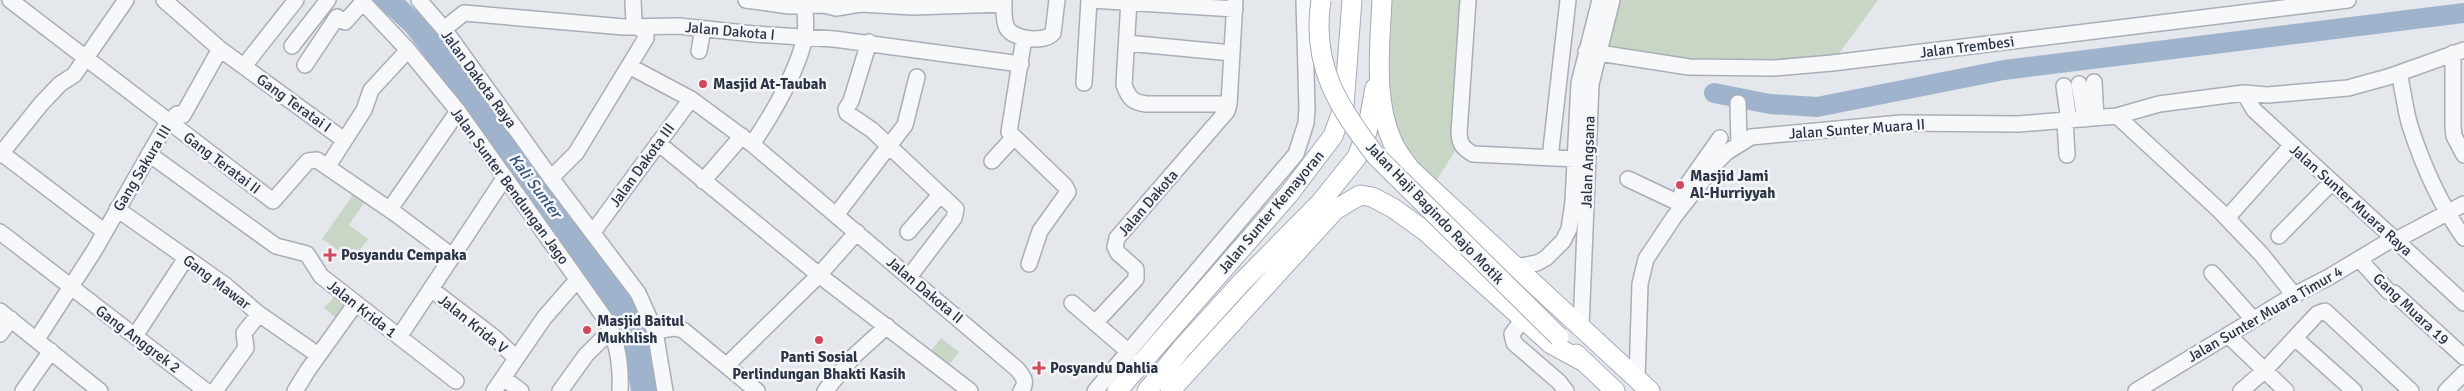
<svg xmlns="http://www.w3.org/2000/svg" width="2464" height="391" font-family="Signika,sans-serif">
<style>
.green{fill:#c9d6c5}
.water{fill:#9fb4cc}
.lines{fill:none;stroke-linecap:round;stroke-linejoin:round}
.river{stroke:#9fb4cc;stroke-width:20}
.minor-casing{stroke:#a9aeb7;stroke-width:18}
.major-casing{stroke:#a3abb8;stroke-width:21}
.minor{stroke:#f7f8fa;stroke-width:15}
.major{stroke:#fff;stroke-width:19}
.major-bridge-casing{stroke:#a3abb8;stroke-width:21;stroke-linecap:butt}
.major-bridge{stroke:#fff;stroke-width:19}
.poi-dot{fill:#d1495b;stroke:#f4f6f9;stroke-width:2}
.labels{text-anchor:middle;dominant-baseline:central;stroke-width:5;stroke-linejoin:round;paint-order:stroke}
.street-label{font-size:15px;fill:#2b3445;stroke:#f4f6f9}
.poi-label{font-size:15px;font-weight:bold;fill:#2b3445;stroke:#f4f6f9;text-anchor:start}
.water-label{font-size:16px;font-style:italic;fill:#34527a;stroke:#f4f6f9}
</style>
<rect width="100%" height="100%" fill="#e4e7ec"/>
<path class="green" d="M1382 0H1468L1460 143 1431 189 1393 143Z
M1612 0H1878L1832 63 1774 68 1597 52Z
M357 189 368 197 349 225 368 239 353 260 322 239Z
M337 294 349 306 337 319 324 308Z
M941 338 959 352 949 365 931 351Z"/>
<path class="water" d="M372 0H405L432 26 529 149 632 298 646 329 657 391H631L619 325 509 168 407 33Z"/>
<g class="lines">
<path class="river" d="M1714 93 1770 104 1817 107 2004 70 2464 13"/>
<defs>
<path id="minor" d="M10 0 273 201 308 161 317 160 396 214 452 256
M164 0 220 49 344 140
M361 0 408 50 458 111 606 320C618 343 621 365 620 391
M419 0 444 29 551 178 638 293 655 331 665 391
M746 0 789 6 824 5 836 8 860 4 913 7 1004 4
M1004 0C1004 8 1003 21 1007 28 1014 40 1045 43 1053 33L1057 0
M1091 0 1235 9
M1129 0 1124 85C1129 98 1132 102 1146 104H1229
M1468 0 1459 133C1460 145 1463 148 1473 154L1576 159
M444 29 464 13 624 27 679 26 754 34 834 39 1021 64
M1024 38 1009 132 1065 186 1068 192 1040 231 1029 264
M869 42 851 101 846 109 847 113 872 130 956 209 954 218 909 277
M1127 43 1232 53
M292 46 328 0
M699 51 703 29
M1586 51 1689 67 1774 68 1832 63 2348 0
M2453 53V127L2454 136 2464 155
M305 65 337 17 345 22 363 2
M244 66 296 0
M629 66 691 99 752 144 1017 369C1023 376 1028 382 1021 391
M2399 73C2403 90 2405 109 2410 126 2423 166 2439 203 2464 238
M2094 82 2096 118
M1084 83 1089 0
M2079 84 2085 119
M2064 86 2069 121
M2244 93 2254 110 2266 121 2464 303
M1738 103 1739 143
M2117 116 2220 211 2262 255 2294 295
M2065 121 2067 155
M658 143 819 275 970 391
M752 144C771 117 800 67 805 35 807 23 804 12 805 0
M0 152 105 232
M149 154 276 246 307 254 321 276 456 381
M0 155 41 104 60 84 74 75 126 0
M1550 158 1568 0
M992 161 1014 137
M328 166 364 110 371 90 408 50
M551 178 576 153 646 38V34L634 23 633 0
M1628 179 1683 205
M703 181 742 136
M1682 192 1720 138
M117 209 225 285 259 314 318 355
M390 209 458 111
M836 215 905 125 917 77
M2227 218 2291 146
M0 232 206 391
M593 232 691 99
M908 232 940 195
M2279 236 2332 182
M2396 240 2464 204
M2359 259 2389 292 2394 293 2464 357
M1515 267 1537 263 1546 258 1563 241 1569 229 1573 202 1579 83 1600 0
M2212 273 2253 319
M431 289 495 338 516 358
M1072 303 1129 352
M0 311 100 391
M1523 319 1512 334 1514 343 1559 382 1566 391
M1095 323 1136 279V269L1118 253 1115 247 1117 238 1227 111 1229 104 1235 0
M1581 327 1591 84 1612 0
M655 331 674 328 683 330 757 391
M0 334 11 319
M2228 335 2286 391
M135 336 186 258
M399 337 505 177
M2295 338 2354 391
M37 339 94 251 166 125 177 114 183 115 220 49
M727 365 819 275 857 232
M503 378 521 391
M1637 379 1640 284 1646 259 1674 217 1717 162 1727 152 1751 137 1901 123 2018 124 2117 116 2159 104 2244 93 2267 95 2348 88 2388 77 2464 50
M23 391 51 351
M215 391 246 348 244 333 259 314
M295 391 308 370 356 303
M494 391 544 318 577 280
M560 391 586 355 611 330
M825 391 854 356 887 326
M1095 391 1296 154 1306 123 1307 108 1304 0
M2136 391 2294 295 2329 277 2394 238
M2241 391 2264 371 2317 314 2325 311 2411 391
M2446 391 2464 373"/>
<path id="major" d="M1382 0C1380 46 1373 100 1393 143 1397 152 1404 160 1410 169L1650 391
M1576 354 1615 391
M1117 391 1289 194 1333 136 1344 106 1352 0
M1147 391 1182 348 1242 282 1320 203 1357 157 1367 132 1375 88
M1170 391 1335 210 1360 195 1372 197 1393 208 1425 231 1551 344 1586 363"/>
</defs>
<use href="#minor" class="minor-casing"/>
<use href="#major" class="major-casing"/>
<use href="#minor" class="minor"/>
<use href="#major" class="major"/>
<defs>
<path id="major-bridge" d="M1321 0C1311 65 1338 107 1376 156L1559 337"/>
</defs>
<use href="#major-bridge" class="major-bridge-casing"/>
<use href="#major-bridge" class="major-bridge"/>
</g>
<g class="poi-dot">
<circle cx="703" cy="84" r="5"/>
<circle cx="1680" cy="185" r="5"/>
<path d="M327.5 247.5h5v5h5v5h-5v5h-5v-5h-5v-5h5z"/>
<circle cx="587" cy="330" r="5"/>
<circle cx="819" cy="340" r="5"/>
<path d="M1036.5 360.5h5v5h5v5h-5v5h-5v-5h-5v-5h5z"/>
</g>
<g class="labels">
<g class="street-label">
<text transform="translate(730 31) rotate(5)">Jalan Dakota I</text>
<text transform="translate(1967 47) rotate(-7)">Jalan Trembesi</text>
<text transform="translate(479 79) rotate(54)">Jalan Dakota Raya</text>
<text transform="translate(294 103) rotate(36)">Gang Teratai I</text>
<text transform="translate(1857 129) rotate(-4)">Jalan Sunter Muara II</text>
<text transform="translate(1588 162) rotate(-88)">Jalan Angsana</text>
<text transform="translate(222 163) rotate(37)">Gang Teratai II</text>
<text transform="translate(642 165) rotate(-54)">Jalan Dakota III</text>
<text transform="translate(142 168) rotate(-59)">Gang Sakura III</text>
<text transform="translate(510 186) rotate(54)">Jalan Sunter Bendungan Jago</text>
<text transform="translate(2351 200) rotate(42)">Jalan Sunter Muara Raya</text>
<text transform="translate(1148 203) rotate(-49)">Jalan Dakota</text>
<text transform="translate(1271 212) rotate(-50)">Jalan Sunter Kemayoran</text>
<text transform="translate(1435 213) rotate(46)">Jalan Haji Bagindo Rajo Motik</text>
<text transform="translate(217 282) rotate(37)">Gang Mawar</text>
<text transform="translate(925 290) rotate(40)">Jalan Dakota II</text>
<text transform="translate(362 309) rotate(38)">Jalan Krida 1</text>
<text transform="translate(2411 309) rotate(43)">Gang Muara 19</text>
<text transform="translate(2265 314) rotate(-30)">Jalan Sunter Muara Timur 4</text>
<text transform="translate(473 324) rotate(39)">Jalan Krida V</text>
<text transform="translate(138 339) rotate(37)">Gang Anggrek 2</text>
</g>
<g class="poi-label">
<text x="713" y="84">Masjid At-Taubah</text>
<text x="1690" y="176">Masjid Jami<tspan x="1690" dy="17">Al-Hurriyyah</tspan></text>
<text x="341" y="255">Posyandu Cempaka</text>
<text x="597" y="321">Masjid Baitul<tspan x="597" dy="17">Mukhlish</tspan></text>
<text x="819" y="357" text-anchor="middle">Panti Sosial<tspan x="819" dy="17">Perlindungan Bhakti Kasih</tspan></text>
<text x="1050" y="368">Posyandu Dahlia</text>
</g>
<g class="water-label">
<text transform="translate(535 186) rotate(53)">Kali Sunter</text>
</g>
</g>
</svg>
